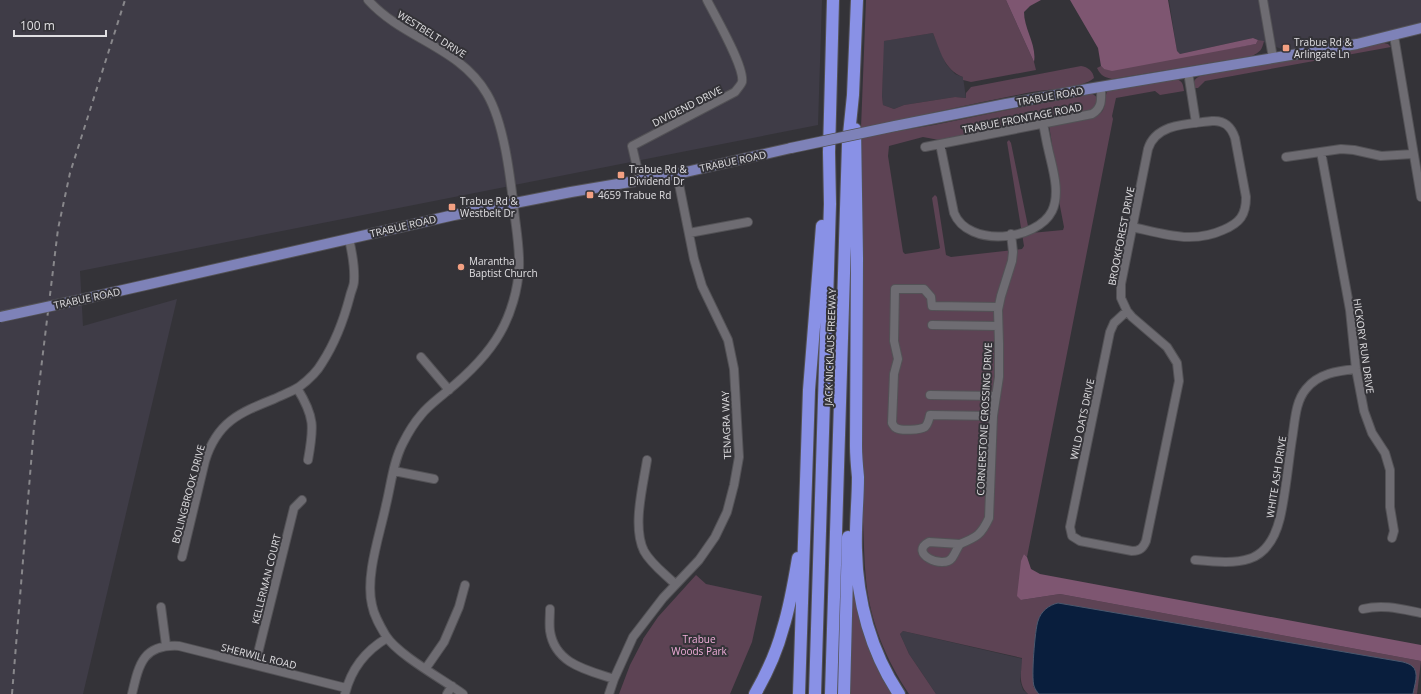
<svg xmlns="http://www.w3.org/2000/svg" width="1421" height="694" font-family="'Open Sans',sans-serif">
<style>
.built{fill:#3f3c47}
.green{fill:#5d4354}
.forest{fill:#7e5671}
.water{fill:#091e3d;stroke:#4a586e}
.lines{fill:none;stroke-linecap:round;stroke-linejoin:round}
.minor-casing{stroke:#535256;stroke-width:10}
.major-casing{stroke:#535256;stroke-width:12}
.highway-casing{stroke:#535256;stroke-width:14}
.minor{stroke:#6e6c72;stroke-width:8}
.major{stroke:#7e82b8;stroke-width:10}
.highway{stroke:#8991e6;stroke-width:12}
.rail{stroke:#88878b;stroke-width:2;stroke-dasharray:5 5;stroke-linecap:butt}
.major-bridge-casing{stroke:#535256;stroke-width:12;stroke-linecap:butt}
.major-bridge{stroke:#7e82b8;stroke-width:10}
.poi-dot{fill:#f3a082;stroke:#343338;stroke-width:1.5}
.labels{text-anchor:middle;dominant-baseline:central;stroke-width:4;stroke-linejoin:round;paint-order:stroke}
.street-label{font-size:10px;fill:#e0dfe2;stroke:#343338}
.poi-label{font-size:10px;fill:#e0dfe2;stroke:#343338;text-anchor:start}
.park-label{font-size:10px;fill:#f1aeda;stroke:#343338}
</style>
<rect width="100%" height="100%" fill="#343338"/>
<path class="built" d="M0 0H822L818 125 80 271 83 326 177 299 83 694H0Z
M1169 0H1421V25L1366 37 1284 50 1253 38 1180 54 1177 52Z
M933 33 946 64 955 74 963 77 966 98 955 97 904 105 894 109 883 105 882 96 883 41Z
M903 631 1023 659 1020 681 1023 690 1028 694H936L909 654 900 634Z"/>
<path class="green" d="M866 0H1006L1034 62 1036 70 971 82 963 80V77C944 70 940 50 933 33L884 41 882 96 883 105 894 109 904 105 955 97 966 98V93L971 87 1081 66C1088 67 1093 71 1094 78 1081 89 1049 89 1032 92 975 103 918 116 861 128Z
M1258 40 1264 41C1262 50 1260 52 1252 56L1112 79C1104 77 1101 76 1097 68L1101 66 1104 69 1256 44Z
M1384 43 1388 44 1391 47 1205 81 1198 88H1194C1193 82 1194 79 1200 76Z
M1176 79C1183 81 1183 85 1184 91L1160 95 1155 91 1116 98 1112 116 1113 119 1027 557 1024 554 1021 600 1060 594 1421 661 1417 694H1413L1416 675 1033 686 1039 694H1028C1017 684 1022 671 1022 658L903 631 900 634 909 654 936 694H909C886 660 870 621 866 580 864 561 864 541 863 522L862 137 934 125 1090 93C1095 95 1097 96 1098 102L1092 110 939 140 923 137 889 146 888 156 903 252 905 254 938 249 940 248 932 198 935 195 937 197 946 255 951 257 1022 249 1024 246 1007 142 1009 140 1011 143 1029 231 1031 233 1063 230 1064 227 1054 175 1056 170 1049 125 1098 115C1107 110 1104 100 1107 91L1111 89Z
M696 575 706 584 762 596 752 642 730 694H619L630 665 643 640V639L658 617Z
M851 578 896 694H849Z"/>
<path class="forest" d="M1006 0H1041L1030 6 1024 12C1024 29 1037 45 1034 62Z
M1070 0H1168L1177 51 1180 54 1253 38 1258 40 1256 44 1112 71 1104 69 1101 66 1098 48Z
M1024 554 1027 557 1031 569 1040 574 1421 645V661L1060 594 1021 600 1017 596 1021 561Z"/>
<path class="water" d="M1058 603 1403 662C1406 663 1410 664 1412 666 1420 672 1414 686 1413 694H1039C1037 692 1035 689 1034 686 1031 678 1035 629 1038 621 1041 611 1049 605 1058 603Z"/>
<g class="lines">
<defs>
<path id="minor" d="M368 0C403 39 460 47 487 94 504 123 510 175 514 209 516 229 520 248 519 268 518 289 511 314 500 333 487 356 467 375 446 392 438 399 428 406 421 415 414 423 408 433 403 443 393 462 391 485 386 505 380 534 365 576 372 605 374 616 380 626 386 636 398 655 444 680 463 694
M1263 0 1273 58
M1394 36 1421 197
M1188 72 1196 123
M940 144 954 213C968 248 1037 241 1052 211 1061 192 1052 167 1048 148 1046 140 1045 132 1043 124
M925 147 1092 114C1103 108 1101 98 1101 87
M1321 152 1350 310 1356 369 1364 411 1372 433 1385 453 1390 470V507L1394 531 1392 538
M1286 157 1341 149 1354 150 1381 156 1413 154
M640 180 632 146 735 92C737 89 741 85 742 82 745 67 715 16 707 0
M689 233 748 222
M1127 311 1114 323 1110 332 1070 527 1072 536 1080 541 1132 551C1140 551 1143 548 1146 541L1179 381 1177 363 1167 347 1132 317 1127 311 1121 298V284L1148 149C1156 123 1189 124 1212 121 1224 120 1231 126 1235 138L1246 197C1246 215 1240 223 1223 230 1192 244 1164 234 1132 227
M932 325 998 326
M421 357 449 390
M297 388C315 417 314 427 308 460
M930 395 996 396
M993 416 930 415C929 420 928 424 925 427 920 430 901 431 896 428 894 427 894 426 892 423L894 374 898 359 894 341 895 289H924L931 297 932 306 998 307
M647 460C643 486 632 527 644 551 651 564 665 574 675 584
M394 471 434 479
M960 544 929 542C908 553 943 570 952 558 955 554 957 548 960 544 977 537 981 535 989 518L993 416 999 377V343L998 310 1001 296 1012 261 1013 252 1011 234
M182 557 205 461C217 422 239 413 274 399 282 395 291 392 299 387 307 381 317 372 322 363 335 343 344 319 350 296 351 291 354 286 354 281 355 267 352 252 349 239
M1195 560C1238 564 1268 567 1280 518 1286 492 1288 465 1292 439 1295 422 1295 402 1306 389 1319 373 1338 371 1356 369
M161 607 166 645
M550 609C550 616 549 624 550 631 555 664 587 670 614 679
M1363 609C1383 604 1401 609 1421 613
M255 665 294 508 302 500
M426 668 444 642 459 607 465 585
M132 694C139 664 143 644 179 646L346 688
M345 694C351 669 365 651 387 638
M447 694 452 686
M609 694 614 679 633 637 663 598 699 560 715 537 727 512 734 485 739 457 734 369 728 340 702 286 694 259 677 174"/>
<path id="major" d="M895 126 1006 104 1088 89 1357 44 1421 28
M88 298 454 215 571 192 677 174 791 148"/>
<path id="highway" d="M855 129 857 258 856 446C856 456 857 467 858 477 858 501 855 526 856 550 857 601 871 652 899 694
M755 694C767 673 777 651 783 628 790 606 794 582 798 558
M799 694 809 390 822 226
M815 694 830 204 829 152 833 0
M831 694 848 144 853 95 857 0
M844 694 848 537"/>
</defs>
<use href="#minor" class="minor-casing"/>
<use href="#major" class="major-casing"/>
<use href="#highway" class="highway-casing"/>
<use href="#minor" class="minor"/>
<use href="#major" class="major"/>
<use href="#highway" class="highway"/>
<path class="rail" d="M12 694 34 427 58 229 70 173 125 0"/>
<defs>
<path id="major-bridge" d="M791 148 895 126
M0 317 88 298"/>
</defs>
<use href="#major-bridge" class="major-bridge-casing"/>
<use href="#major-bridge" class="major-bridge"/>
</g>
<g class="poi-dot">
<rect x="1282" y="44" width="8" height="8" rx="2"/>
<rect x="617" y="171" width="8" height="8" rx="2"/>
<rect x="586" y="191" width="8" height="8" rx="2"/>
<rect x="448" y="203" width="8" height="8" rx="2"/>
<circle cx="461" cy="267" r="4"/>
</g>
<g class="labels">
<g class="street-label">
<text transform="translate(432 34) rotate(32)">WESTBELT DRIVE</text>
<text transform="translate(1050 96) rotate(-10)">TRABUE ROAD</text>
<text transform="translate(687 106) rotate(-27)">DIVIDEND DRIVE</text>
<text transform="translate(1022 118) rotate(-11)">TRABUE FRONTAGE ROAD</text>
<text transform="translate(733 161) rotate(-12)">TRABUE ROAD</text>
<text transform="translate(403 226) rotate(-13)">TRABUE ROAD</text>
<text transform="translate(1121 236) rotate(-79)">BROOKFOREST DRIVE</text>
<text transform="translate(87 298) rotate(-12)">TRABUE ROAD</text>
<text transform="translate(1364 346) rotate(82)">HICKORY RUN DRIVE</text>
<text transform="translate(830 347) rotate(-88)">JACK NICKLAUS FREEWAY</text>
<text transform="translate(984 419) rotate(-87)">CORNERSTONE CROSSING DRIVE</text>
<text transform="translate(1082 419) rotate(-78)">WILD OATS DRIVE</text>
<text transform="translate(726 425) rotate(-92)">TENAGRA WAY</text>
<text transform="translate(1276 477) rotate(-81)">WHITE ASH DRIVE</text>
<text transform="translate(188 494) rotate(-75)">BOLINGBROOK DRIVE</text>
<text transform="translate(266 579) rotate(-76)">KELLERMAN COURT</text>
<text transform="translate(259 656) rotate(14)">SHERWILL ROAD</text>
</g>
<g class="poi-label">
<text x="1294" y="42">Trabue Rd &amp;<tspan x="1294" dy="12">Arlingate Ln</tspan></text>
<text x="629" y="169">Trabue Rd &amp;<tspan x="629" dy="12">Dividend Dr</tspan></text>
<text x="598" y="195">4659 Trabue Rd</text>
<text x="460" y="201">Trabue Rd &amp;<tspan x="460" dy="12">Westbelt Dr</tspan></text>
<text x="469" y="261">Marantha<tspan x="469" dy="12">Baptist Church</tspan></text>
</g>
<g class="park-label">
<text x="699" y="639">Trabue<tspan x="699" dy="12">Woods Park</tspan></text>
</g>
</g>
<path d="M14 30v6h92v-6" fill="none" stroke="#e0dfe2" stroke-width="2"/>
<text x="20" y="30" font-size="12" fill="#e0dfe2" stroke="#343338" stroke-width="3" paint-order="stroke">100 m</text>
</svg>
